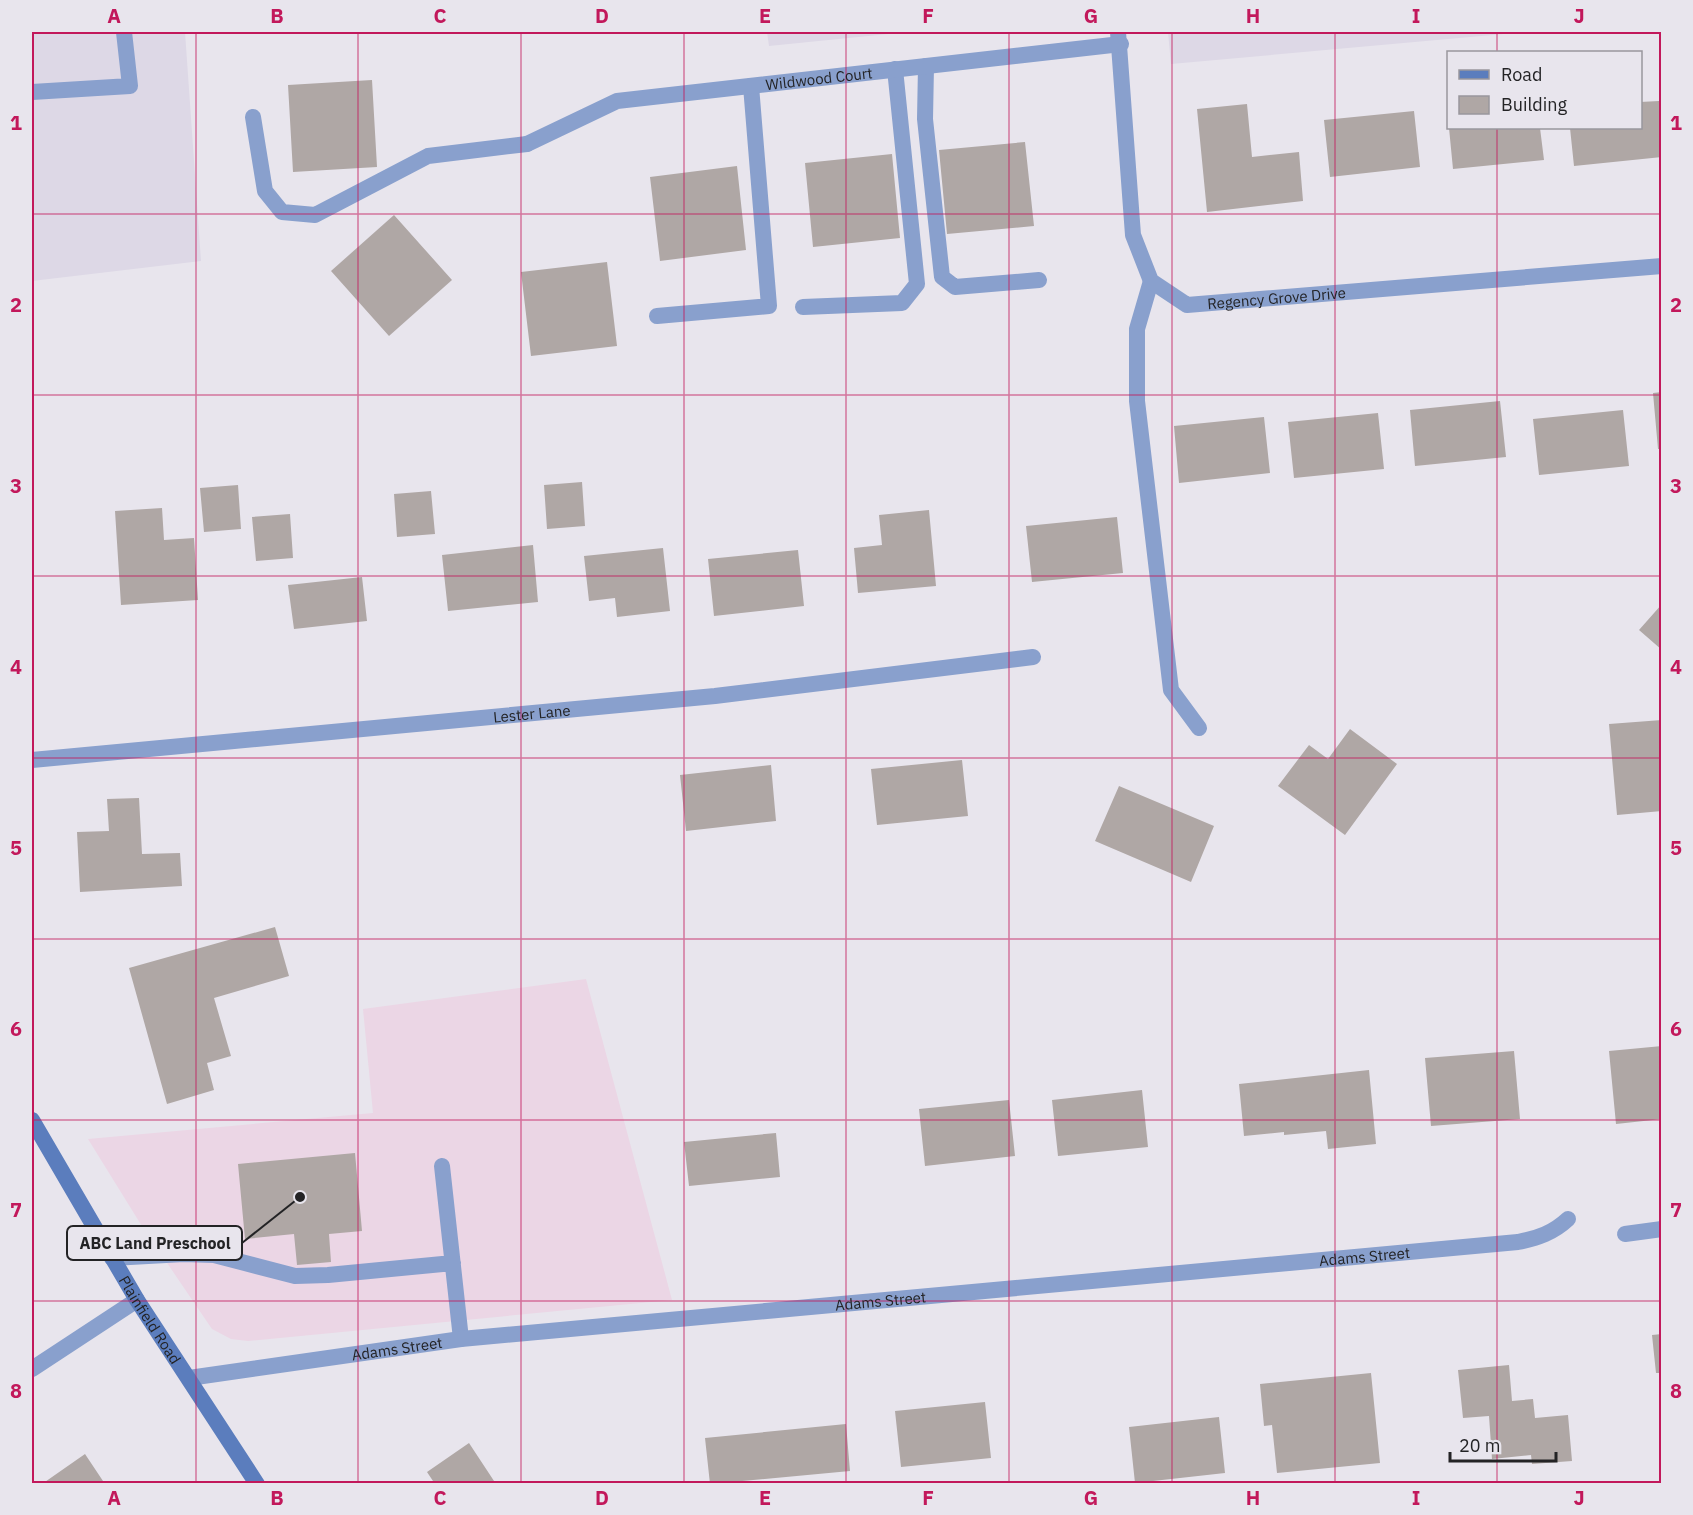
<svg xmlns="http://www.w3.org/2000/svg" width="1693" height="1515" font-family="'IBM Plex Sans',sans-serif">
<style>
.built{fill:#ddd8e6}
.education{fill:#ebd6e5}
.building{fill:#afa7a5}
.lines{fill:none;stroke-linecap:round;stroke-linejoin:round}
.service{stroke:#89a0cd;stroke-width:16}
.minor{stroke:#89a0cd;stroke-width:16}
.secondary{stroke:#5b7dbd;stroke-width:16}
.grid{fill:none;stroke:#c2185b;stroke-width:1.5;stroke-opacity:0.55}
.labels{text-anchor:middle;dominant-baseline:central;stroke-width:5;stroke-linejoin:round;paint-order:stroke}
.street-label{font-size:15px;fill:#232325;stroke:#e8e5ed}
.leader{fill:none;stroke:#232325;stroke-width:2}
.callout-dot{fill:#232325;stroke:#e8e5ed;stroke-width:2}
.callout{fill:#e8e5ed;stroke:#232325;stroke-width:2}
.callout-label{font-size:16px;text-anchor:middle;font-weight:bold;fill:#232325}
.neatline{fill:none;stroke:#c2185b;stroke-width:2}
.grid-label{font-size:20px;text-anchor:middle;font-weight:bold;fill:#c2185b}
</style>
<rect width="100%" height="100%" fill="#e8e5ed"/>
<path class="built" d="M32 32H185L201 261 32 281Z
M767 32H908L769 46Z
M1168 32H1526L1171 64Z"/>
<path class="education" d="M586 979 672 1300 248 1341 231 1339 212 1329 199 1310 140 1223 88 1139 373 1113 363 1009Z"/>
<path class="building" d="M372 80 377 167 293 172 288 85Z
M1659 101 1662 157 1574 166 1570 128H1640V102Z
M1247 104 1252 157 1299 152 1303 201 1207 212 1197 109Z
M1414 111 1420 167 1330 177 1324 120Z
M1449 128H1540L1544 160 1453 169Z
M1025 142 1034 226 947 234 939 150Z
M892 154 900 238 813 247 805 163Z
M737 166 746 250 660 261 650 177Z
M394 215 452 280 389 336 331 271Z
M607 262 617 346 531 356 521 272Z
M1662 392V449H1658L1653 393Z
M1500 401 1506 457 1415 466 1410 410Z
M1623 410 1629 466 1539 475 1533 419Z
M1378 413 1384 469 1294 478 1288 422Z
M1264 417 1270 473 1179 483 1174 426Z
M582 482 585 526 547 529 544 485Z
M238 485 241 529 204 532 200 488Z
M431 491 435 534 397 537 394 494Z
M162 508 164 540 194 538 198 600 121 605 115 511Z
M929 510 936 586 858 593 854 548 882 545 879 515Z
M290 514 293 558 256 561 252 517Z
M1117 517 1123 573 1032 582 1026 526Z
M533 545 538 602 448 611 442 555Z
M663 548 670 611 617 617 615 598 589 601 584 556Z
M798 550 804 606 714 616 708 559Z
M362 577 367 621 294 629 288 585Z
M1662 604V650L1639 630Z
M1662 720V811L1617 815 1609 724Z
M1350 729 1397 764 1345 835 1278 786 1309 745 1328 759Z
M962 760 968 816 877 825 871 769Z
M771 765 776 821 686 831 680 775Z
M1119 786 1214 826 1191 882 1095 841Z
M139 798 142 854 180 853 182 886 80 892 77 832 109 831 107 799Z
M275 927 289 976 214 998 231 1056 207 1063 214 1090 167 1104 129 968Z
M1662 1046V1119L1616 1124 1609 1051Z
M1514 1051 1520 1119 1431 1126 1425 1058Z
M1369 1070 1376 1144 1328 1149 1326 1131 1284 1135V1132L1244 1136 1239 1084Z
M1142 1090 1148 1147 1058 1156 1052 1100Z
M1009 1100 1015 1156 925 1166 919 1109Z
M776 1133 780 1177 689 1186 684 1142Z
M355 1153 362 1231 329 1234 331 1262 297 1265 294 1234 245 1239 238 1164Z
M1662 1334V1373H1656L1652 1335Z
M1509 1365 1512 1401 1533 1399 1535 1418 1568 1415 1572 1461 1532 1464 1531 1455 1492 1459 1489 1416 1463 1418 1458 1370Z
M1371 1373 1380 1463 1277 1473 1272 1425 1264 1426 1260 1384Z
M985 1402 991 1458 901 1467 895 1411Z
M1219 1417 1225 1473 1135 1483 1129 1427Z
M846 1424 850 1471 710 1484 705 1438Z
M469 1443 496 1484H435L427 1472Z
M85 1454 105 1484H42Z"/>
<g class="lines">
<path class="service" d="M926 66 925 119 942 277 955 287 1039 280
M32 92 130 86 124 32
M253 117 265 191 282 212 315 215 428 156 527 144
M1151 281 1137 329V401L1171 690 1199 728
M803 307 902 303 917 284 895 69
M657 316 769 306 751 86
M442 1166 461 1339
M112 1258 184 1254 214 1255 295 1276 328 1275 453 1263"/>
<g class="minor">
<path id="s1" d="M1118 32 1133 235 1151 281 1187 305 1662 266"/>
<path id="s2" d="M527 144 617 101 1121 44"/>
<path id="s3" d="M32 760 715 696 1033 657"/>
<path d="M1625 1234 1662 1229"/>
<path d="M32 1369 137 1300"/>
<path id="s4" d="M189 1378 461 1339 1518 1242C1538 1238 1553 1233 1568 1219"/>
</g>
<path class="secondary" id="s5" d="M32 1120 137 1300 257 1484"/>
</g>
<path class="grid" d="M196 32V1484M358 32V1484M521 32V1484M684 32V1484M846 32V1484M1009 32V1484M1172 32V1484M1335 32V1484M1497 32V52M1497 128V1484M32 214H1662M32 395H1662M32 576H1662M32 758H1662M32 939H1662M32 1120H1662M32 1301H1662"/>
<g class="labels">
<g class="street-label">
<text stroke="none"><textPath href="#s2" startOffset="303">Wildwood Court</textPath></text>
<text stroke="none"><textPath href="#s1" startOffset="386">Regency Grove Drive</textPath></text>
<text stroke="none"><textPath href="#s3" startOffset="502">Lester Lane</textPath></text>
<text stroke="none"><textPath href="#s4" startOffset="1182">Adams Street</textPath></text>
<text stroke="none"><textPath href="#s4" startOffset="696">Adams Street</textPath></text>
<text stroke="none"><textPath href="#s5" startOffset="232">Plainfield Road</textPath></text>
<text stroke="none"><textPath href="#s4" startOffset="210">Adams Street</textPath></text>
</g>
</g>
<path class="leader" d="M300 1197L242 1243"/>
<circle class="callout-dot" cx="300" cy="1197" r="6"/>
<rect class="callout" x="67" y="1226" width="175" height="34" rx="6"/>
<g class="callout-label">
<text x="155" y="1249">ABC Land Preschool</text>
</g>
<rect width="1693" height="1515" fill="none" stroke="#e8e5ed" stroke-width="66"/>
<rect x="1447" y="51" width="195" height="78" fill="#e8e5ed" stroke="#99979d" stroke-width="1.5"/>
<rect x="1459" y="70" width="30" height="9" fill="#5b7dbd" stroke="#99979d" stroke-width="1.5"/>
<text x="1501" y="81" font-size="18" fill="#232325">Road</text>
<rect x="1459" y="96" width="30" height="18" fill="#afa7a5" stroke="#99979d" stroke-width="1.5"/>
<text x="1501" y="111" font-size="18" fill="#232325">Building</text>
<path d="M1450 1452v9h106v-9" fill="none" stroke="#232325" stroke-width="3"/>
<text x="1459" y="1452" font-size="18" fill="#232325" stroke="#e8e5ed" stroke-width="4.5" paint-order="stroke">20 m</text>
<rect x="33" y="33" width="1627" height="1449" class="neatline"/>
<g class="grid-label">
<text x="114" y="23">A</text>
<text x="277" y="23">B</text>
<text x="440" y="23">C</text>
<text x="602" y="23">D</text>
<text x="765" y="23">E</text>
<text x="928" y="23">F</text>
<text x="1091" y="23">G</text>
<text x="1253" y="23">H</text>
<text x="1416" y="23">I</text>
<text x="1579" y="23">J</text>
<text x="16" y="130">1</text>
<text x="1676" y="130">1</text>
<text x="16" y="312">2</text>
<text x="1676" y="312">2</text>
<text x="16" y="493">3</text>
<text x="1676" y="493">3</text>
<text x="16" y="674">4</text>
<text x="1676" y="674">4</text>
<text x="16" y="855">5</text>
<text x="1676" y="855">5</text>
<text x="16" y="1036">6</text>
<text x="1676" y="1036">6</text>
<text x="16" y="1217">7</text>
<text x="1676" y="1217">7</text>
<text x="16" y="1398">8</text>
<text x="1676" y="1398">8</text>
<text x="114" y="1505">A</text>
<text x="277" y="1505">B</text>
<text x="440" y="1505">C</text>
<text x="602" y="1505">D</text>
<text x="765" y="1505">E</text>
<text x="928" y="1505">F</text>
<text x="1091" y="1505">G</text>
<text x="1253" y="1505">H</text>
<text x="1416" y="1505">I</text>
<text x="1579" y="1505">J</text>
</g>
</svg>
